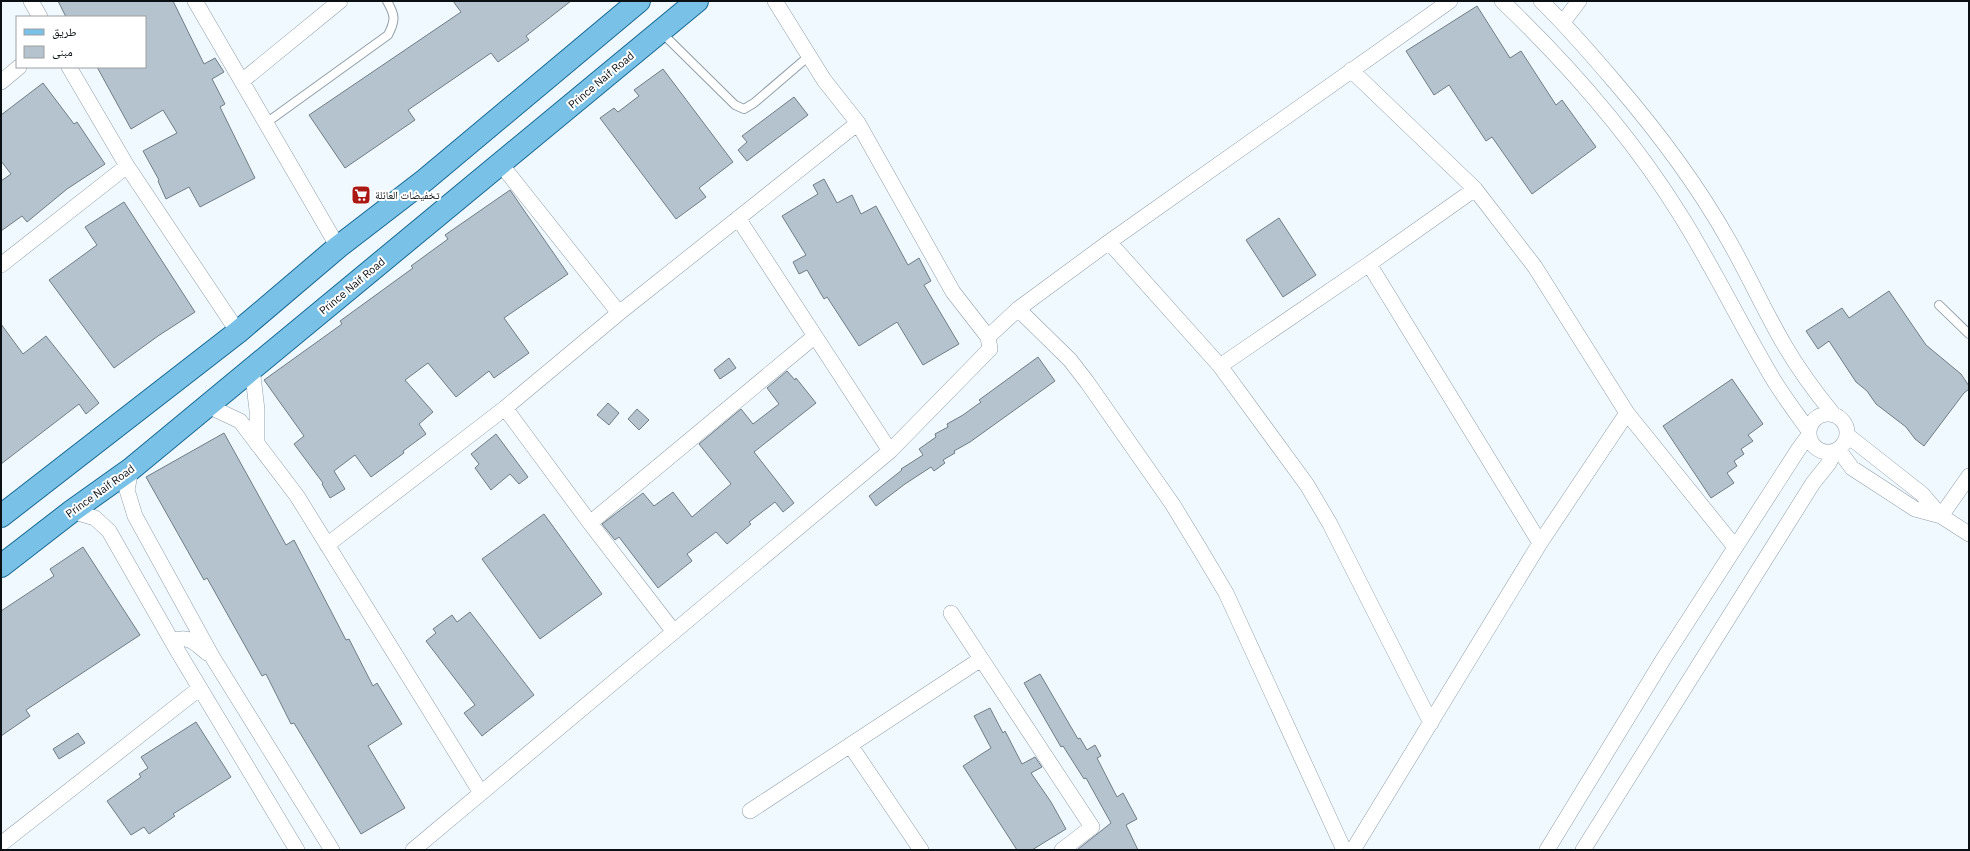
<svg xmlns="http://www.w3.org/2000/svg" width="1970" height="851" font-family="'IBM Plex Sans','Noto Naskh Arabic',sans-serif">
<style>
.building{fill:#b4c3cd;stroke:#707d86}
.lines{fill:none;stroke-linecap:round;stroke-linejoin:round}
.service-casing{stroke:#919ea8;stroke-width:10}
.minor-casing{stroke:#919ea8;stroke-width:16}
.primary-casing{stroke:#186891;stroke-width:24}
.service{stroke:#fff;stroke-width:8}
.minor{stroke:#fff;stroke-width:15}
.primary{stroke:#79c1e6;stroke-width:22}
.labels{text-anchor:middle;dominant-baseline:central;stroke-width:4;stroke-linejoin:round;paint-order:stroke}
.street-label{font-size:11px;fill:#0b1014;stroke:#fff}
.poi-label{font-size:11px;fill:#0b1014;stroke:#fff;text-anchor:start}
</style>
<rect width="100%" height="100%" fill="#f0f9ff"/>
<path class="building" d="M58 1H173L204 64 215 58 224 72 212 79 225 104 220 107 255 178 200 207 189 187 166 199 158 181 159 180 143 151 177 133 163 110 131 129 97 67H145V17H66Z
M453 1H571L526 36 529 40 498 62 491 53 408 110 415 120 345 168 309 115 461 12Z
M1477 6 1510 58 1521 51 1556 105 1562 100 1596 147 1532 194 1492 137 1486 141 1449 85 1434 95 1406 51Z
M663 69 733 162 699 188 706 197 676 219 600 118 614 108 618 112 639 96 634 90Z
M43 83 74 124 77 122 105 164 67 189 27 222 22 216 1 231V181L11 174 1 161V115Z
M794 97 808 115 747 161 738 150 747 142 742 136Z
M824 179 837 203 852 195 861 214 876 206 908 265 919 258 931 281 924 285 959 344 923 365 897 322 859 346 827 297 824 299 807 270 799 274 793 262 806 255 782 216 818 194 813 185Z
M510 190 568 274 504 318 529 353 494 378 489 371 456 397 428 363 405 380 433 412 419 424 426 434 403 451 404 453 371 477 355 455 334 471 345 489 330 498 322 484 323 483 294 444 304 436 264 380 342 324 340 321 413 268 411 266 448 239 445 235Z
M124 202 195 312 158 336 114 368 49 280 97 245 85 227Z
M1279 218 1316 275 1283 297 1246 240Z
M1889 291 1926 345 1961 374 1969 386V389L1964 393 1924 446 1915 439 1906 427 1876 404 1867 391 1856 382 1829 341 1818 349 1806 331 1842 308 1849 318Z
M1 324 23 354 46 336 99 403 86 414 79 404 1 464Z
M1038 357 1055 381 970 442 954 451 955 453 943 460 945 463 934 471 931 467 905 484 876 506 869 496 902 470 901 469 923 455 919 449 936 437 935 434 948 427 947 424 963 415 981 402 979 400Z
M729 358 736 368 720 379 714 370Z
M787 371 795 380 796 378 816 403 754 452 794 503 783 512 775 502 749 522 751 524 727 544 716 532 687 554 692 561 658 588 619 537 615 540 602 524 643 493 654 506 673 492 692 517 731 484 699 444 741 409 753 424 779 404 767 388Z
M1732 379 1763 424 1748 435 1753 441 1741 449 1744 454 1734 461 1737 466 1727 473 1734 483 1711 498 1663 426Z
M608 403 619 413 609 425 597 415Z
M637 409 649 420 639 430 628 419Z
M224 433 286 545 294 540 346 640 349 639 373 686 377 683 402 724 368 746 405 808 361 834 294 723 291 724 266 674 262 676 207 578 204 580 146 477Z
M496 434 528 477 519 484 510 474 491 490 475 468 479 464 471 454Z
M544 514 602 594 540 639 482 559Z
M83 547 140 635 26 710 30 716 1 736V611L54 576 50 569Z
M470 612 534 695 482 736 464 713 475 705 426 641 436 633 433 629 452 615 457 622Z
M1040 674 1078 739 1080 738 1087 750 1095 745 1101 756 1097 758 1117 797 1123 793 1137 819 1126 825 1138 850H1077L1111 823 1086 778 1084 779 1063 746 1061 747 1024 683Z
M990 708 1003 733 1005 731 1022 764 1035 757 1042 767 1031 773 1051 802 1066 829 1032 850H1017L963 766 991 748 974 716Z
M196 722 231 777 173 814 175 816 149 834 144 827 131 835 107 801 141 777 139 774 148 768 141 757Z
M78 733 85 743 59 759 53 749Z"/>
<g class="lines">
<defs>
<path id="service" d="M661 32 735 105 744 109 754 103 809 56
M266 123 388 35C396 20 395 15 387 1
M1939 305 1969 334"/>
<path id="minor" d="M31 1 40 17
M195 1 338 247
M1502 1C1569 65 1632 137 1681 216 1714 269 1741 325 1773 379 1784 397 1797 414 1809 431
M1541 1C1567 26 1591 54 1614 81 1657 131 1697 184 1729 241 1749 276 1765 312 1785 346 1799 370 1816 393 1834 415
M1563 22 1579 1
M69 67 127 166 238 332
M1351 70 1475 189 1535 267 1627 413 1540 543 1353 850
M242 81 340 1
M1 82 19 67
M500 163 619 313
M738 218 890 451
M1109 242 1220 366
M1369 264 1540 543
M1 265 127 166
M1018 309 1070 360 1087 382 1173 505 1198 546 1226 593 1344 850
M988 337 1018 309 1109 242 1450 1
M252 368 257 410V444
M206 405 240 421 297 496 481 793
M505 408 590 523 674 632
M1627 413 1735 547
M1809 433a19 19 0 1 1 38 0a19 19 0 1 1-38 0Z
M1847 435 1922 494 1941 516 1969 534
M1838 449 1852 468 1915 509 1941 516
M131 469 127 490 135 516 213 658 332 850
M72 511 95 518 109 531 177 650 297 850
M1941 516 1969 476
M590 523 815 336
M327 545 505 408 619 313 858 123
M951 613 1092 827 1062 850
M172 641C189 635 194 642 207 653
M1431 723 1330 524 1307 485 1220 366 1369 264 1475 189
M850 745 921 850
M750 811 981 659
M1 844 200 688
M413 850 890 451 990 349 988 337 953 292 858 123 824 80 775 1
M1547 850 1664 658 1798 450 1809 435
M1583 850 1813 483 1829 463 1835 451"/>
<path id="primary" d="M1 516 238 332 338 247 425 180 639 1
M1 566 72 511 131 469 697 1"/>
</defs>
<use href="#service" class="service-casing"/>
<use href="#minor" class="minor-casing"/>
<use href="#primary" class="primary-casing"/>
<use href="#service" class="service"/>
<use href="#minor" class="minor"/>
<use href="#primary" class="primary"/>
</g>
<defs>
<symbol id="supermarket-square" viewBox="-11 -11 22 22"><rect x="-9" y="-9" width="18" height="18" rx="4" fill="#ab1915" stroke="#fff"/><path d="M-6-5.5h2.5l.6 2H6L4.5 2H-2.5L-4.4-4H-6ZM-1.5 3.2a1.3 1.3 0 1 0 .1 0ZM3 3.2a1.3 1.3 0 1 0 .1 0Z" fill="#fff"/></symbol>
</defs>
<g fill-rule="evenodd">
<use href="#supermarket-square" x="350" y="184" width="22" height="22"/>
</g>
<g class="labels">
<g class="street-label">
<text transform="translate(601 80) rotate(-40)">Prince Naif Road</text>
<text transform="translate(352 286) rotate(-40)">Prince Naif Road</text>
<text transform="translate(100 491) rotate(-36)">Prince Naif Road</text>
</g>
<g class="poi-label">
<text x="375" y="195">تخفيضات العائلة</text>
</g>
</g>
<rect width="1970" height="851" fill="none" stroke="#0b1014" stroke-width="4"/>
<rect x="16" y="16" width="130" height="52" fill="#ffffff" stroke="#9d9fa1"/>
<rect x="24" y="29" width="20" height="6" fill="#79c1e6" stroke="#9d9fa1"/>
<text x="52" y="36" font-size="12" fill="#0b1014">طريق</text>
<rect x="24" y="46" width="20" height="12" fill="#b4c3cd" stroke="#9d9fa1"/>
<text x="52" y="56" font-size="12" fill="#0b1014">مبنى</text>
</svg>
